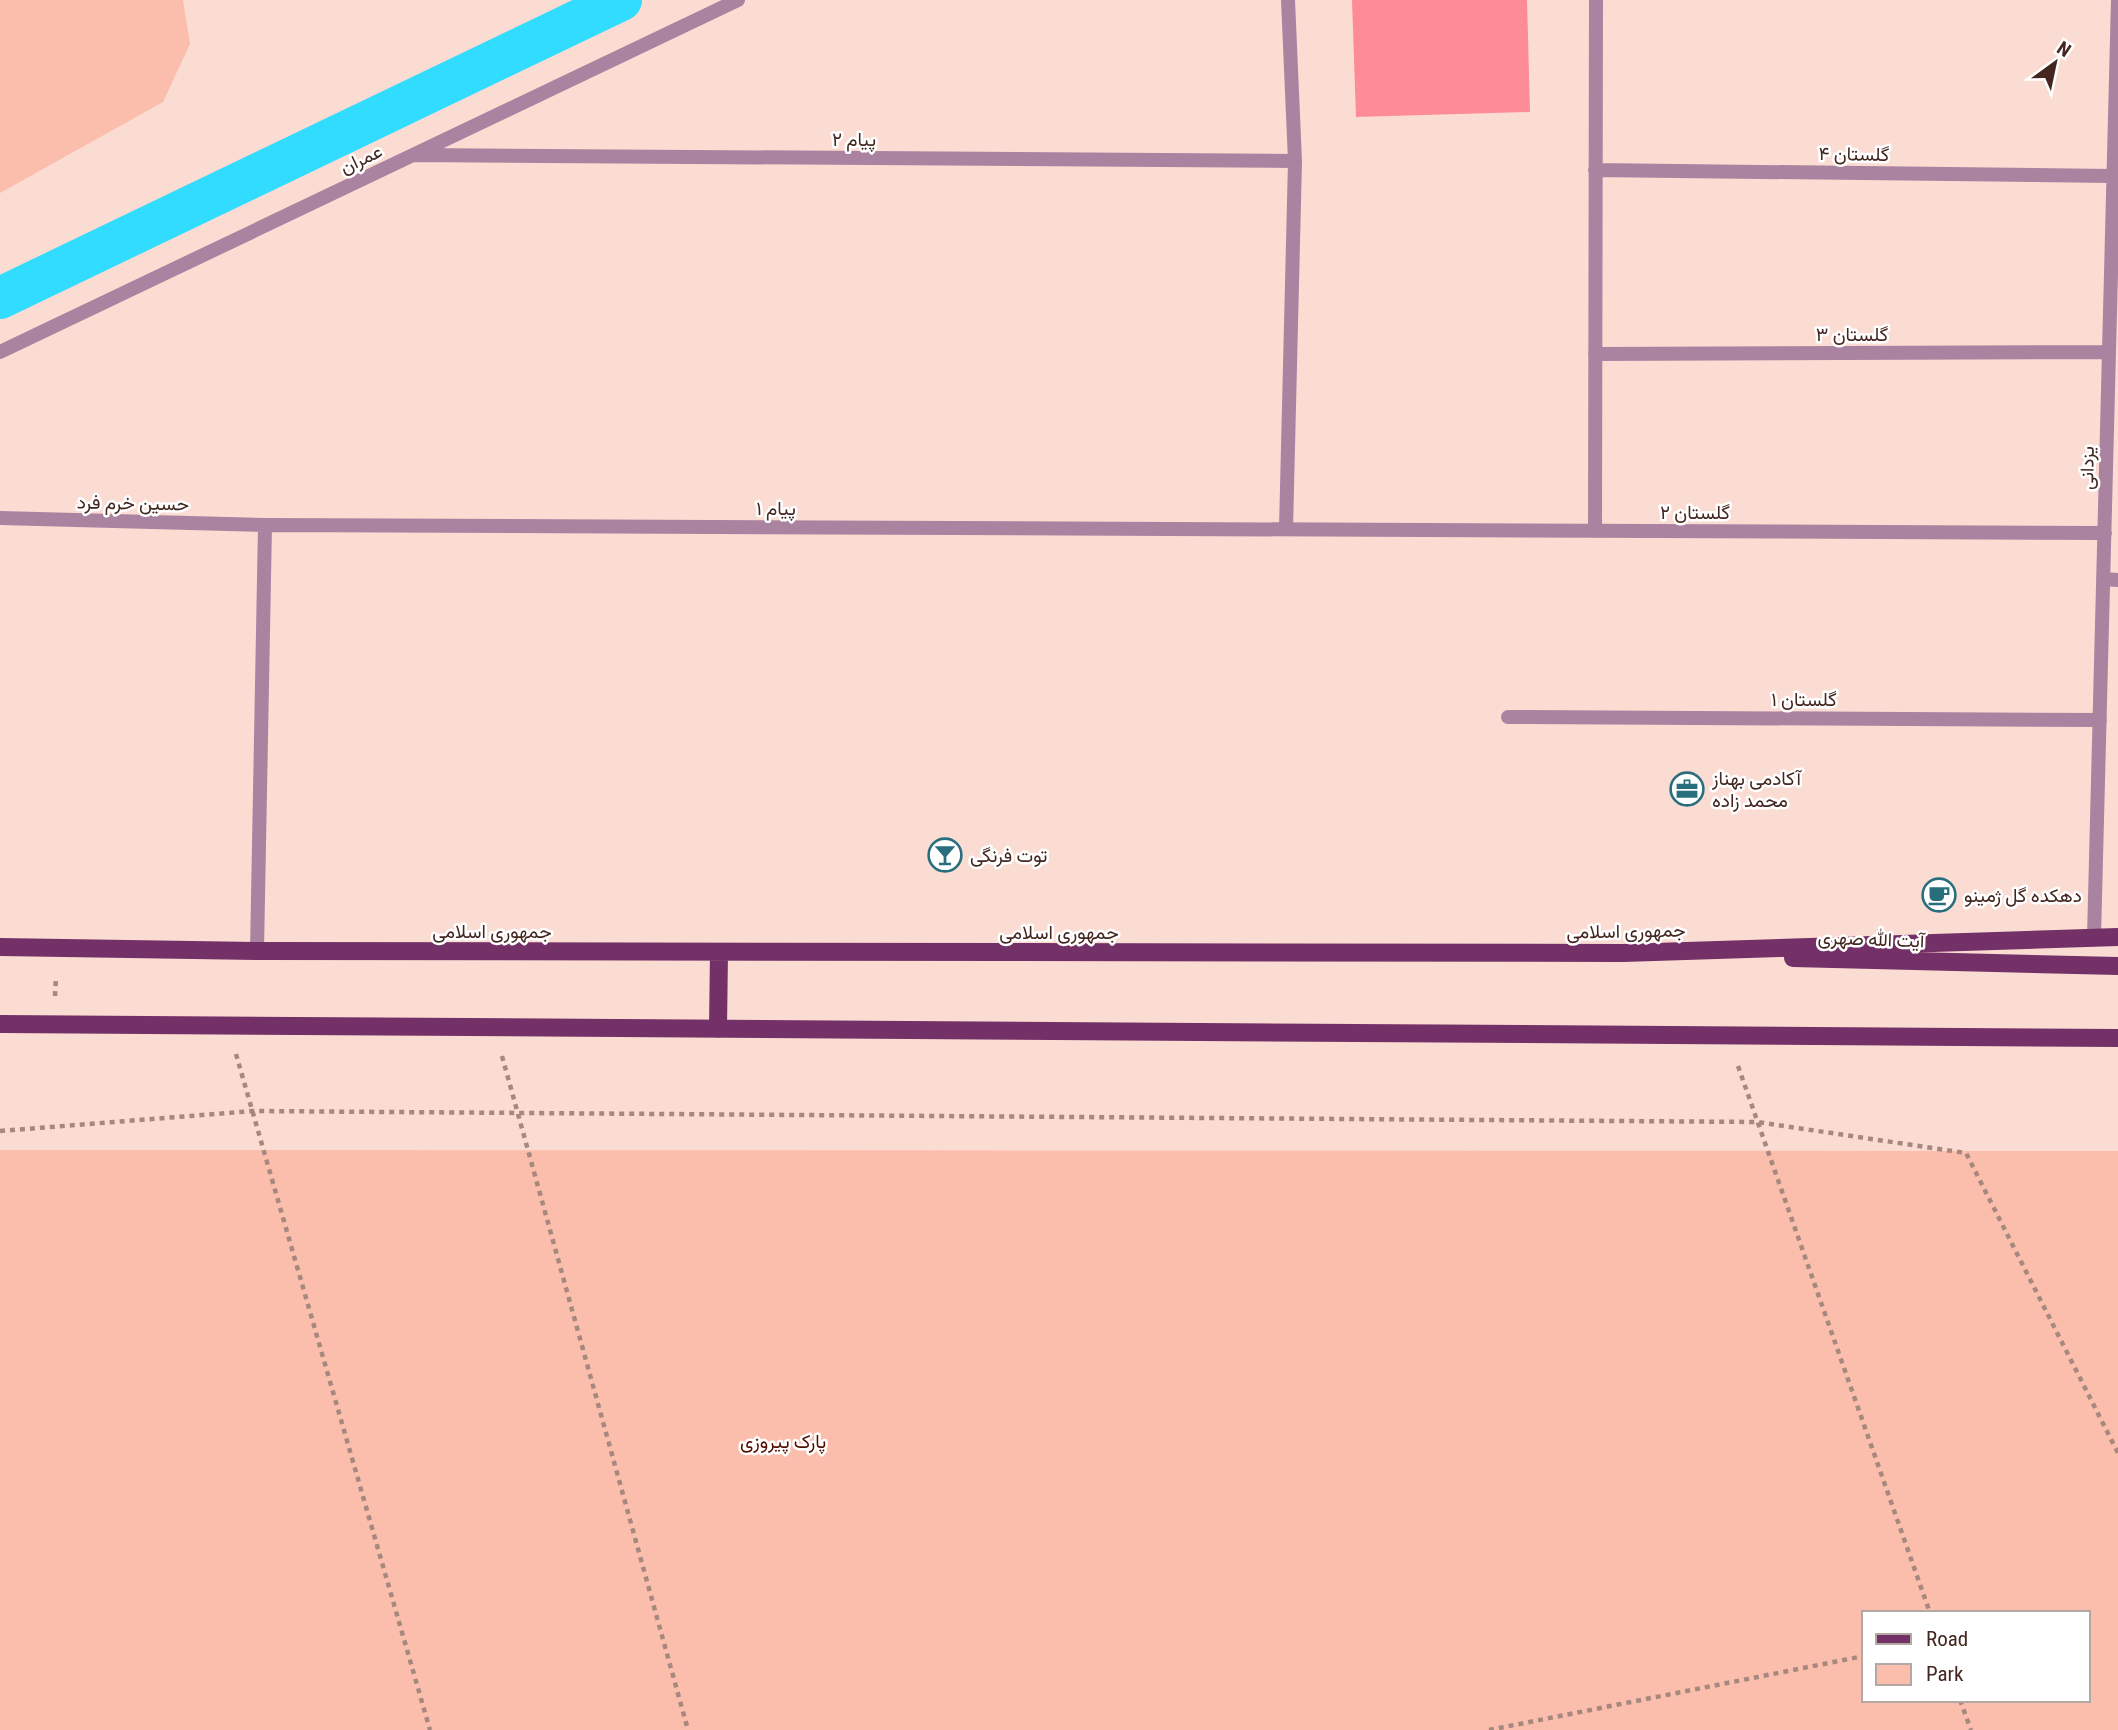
<svg xmlns="http://www.w3.org/2000/svg" width="2118" height="1730" font-family="'Roboto Condensed',Vazirmatn,sans-serif">
<style>
.green{fill:#fbbead;fill-rule:evenodd}
.lines{fill:none;stroke-linecap:round;stroke-linejoin:round}
.canal{stroke:#32dcfe;stroke-width:42}
.building{fill:#fd8c96}
.path{stroke:#a6887f;stroke-width:4.5;stroke-dasharray:5 5;stroke-linecap:butt}
.minor{stroke:#a983a0;stroke-width:14}
.primary{stroke:#733167;stroke-width:18}
.labels{text-anchor:middle;dominant-baseline:central;stroke-width:5;stroke-linejoin:round;paint-order:stroke}
.street-label{font-size:19px;fill:#43261f;stroke:#fff}
.poi-label{font-size:19px;fill:#43261f;stroke:#fff;text-anchor:start}
.park-label{font-size:19px;fill:#500d00;stroke:#fff}
</style>
<rect width="100%" height="100%" fill="#fbdcd3"/>
<path class="green" d="M0 0H183L190 44 163 102 0 193Z
M0 1150 2118 1151V1730H0ZM1864 1613H2088V1700H1864Z"/>
<g class="lines">
<path class="canal" d="M0 298 621 0"/>
</g>
<path class="building" d="M1352 0H1527L1530 112 1356 117Z"/>
<g class="lines">
<path class="path" d="M55 996 56 977
M236 1054 430 1730
M502 1056 688 1730
M1738 1066 1930 1613
M0 1131 253 1111 1757 1122 1966 1153 2118 1453
M1960 1700 1971 1730
M1489 1730 1864 1656"/>
<path class="minor" d="M414 155 1295 161
M1595 170 2113 176
M0 352 738 0
M1595 354 2109 352
M0 518 265 525 2105 533
M1286 529 1295 161 1288 0
M1595 531 1596 0
M2103 579 2118 580
M1508 717 2100 720
M2094 937 2118 0
M257 951 265 525"/>
<path class="primary" d="M0 947 257 951 1623 953 2118 937
M1793 958 2118 966
M0 1024 2118 1038
M718 1029 719 952"/>
</g>
<defs>
<symbol id="office-ring" viewBox="-11 -11 22 22"><circle r="9.5" fill="#fff" stroke="#296e7d" stroke-width="1.5"/><path d="M-6-3h4V-5.5h4V-3h4V5H-6ZM-1-4.5V-3h2v-1.5ZM-6 0V1H6V0Z" fill="#296e7d"/></symbol>
<symbol id="bar-ring" viewBox="-11 -11 22 22"><circle r="9.5" fill="#fff" stroke="#296e7d" stroke-width="1.5"/><path d="M-6-5H6L.8 .8V4.5H3.5V6h-7V4.5H-.8V.8Z" fill="#296e7d"/></symbol>
<symbol id="cafe-ring" viewBox="-11 -11 22 22"><circle r="9.5" fill="#fff" stroke="#296e7d" stroke-width="1.5"/><path d="M-5.5-4.5H6V0H3Q3 3.5 0 3.5H-2.5Q-5.5 3.5-5.5 0ZM3-3.2v2h1.7v-2ZM-6 4.5H4V6H-6Z" fill="#296e7d"/></symbol>
</defs>
<g fill-rule="evenodd">
<use href="#office-ring" x="1668" y="770" width="38" height="38"/>
<use href="#bar-ring" x="926" y="836" width="38" height="38"/>
<use href="#cafe-ring" x="1920" y="876" width="38" height="38"/>
</g>
<g class="labels">
<g class="street-label">
<text x="854" y="139">پیام ۲</text>
<text transform="translate(1854 154) rotate(1)">گلستان ۴</text>
<text transform="translate(361 159) rotate(-25)">عمران</text>
<text x="1852" y="334">گلستان ۳</text>
<text transform="translate(2087 468) rotate(-89)">یزدانی</text>
<text transform="translate(133 503) rotate(1)">حسین خرم فرد</text>
<text x="776" y="508">پیام ۱</text>
<text x="1695" y="512">گلستان ۲</text>
<text x="1804" y="699">گلستان ۱</text>
<text x="492" y="931">جمهوری اسلامی</text>
<text transform="translate(1626 931) rotate(-1)">جمهوری اسلامی</text>
<text x="1059" y="932">جمهوری اسلامی</text>
<text transform="translate(1871 939) rotate(2)">آیت الله صهری</text>
</g>
<g class="poi-label">
<text x="1712" y="778">آکادمی بهناز<tspan x="1712" dy="22">محمد زاده</tspan></text>
<text x="970" y="855">توت فرنگی</text>
<text x="1964" y="895">دهکده گل ژمینو</text>
</g>
<g class="park-label">
<text x="783" y="1441">پارک پیروزی</text>
</g>
</g>
<rect x="1862" y="1611" width="228" height="91" fill="#ffffff" stroke="#b4a8a5" stroke-width="2"/>
<rect x="1876" y="1634" width="35" height="10" fill="#733167" stroke="#b4a8a5" stroke-width="2"/>
<text x="1926" y="1646" font-size="21" fill="#43261f">Road</text>
<rect x="1876" y="1664" width="35" height="21" fill="#fbbead" stroke="#b4a8a5" stroke-width="2"/>
<text x="1926" y="1681" font-size="21" fill="#43261f">Park</text>
<g transform="translate(2055 63) rotate(33)" stroke="#ffffff" stroke-width="5" paint-order="stroke">
<path d="M0-5L12 26L0 18L-12 26Z" fill="#43261f"/>
<text y="-10" font-size="19" font-weight="bold" text-anchor="middle" fill="#43261f">N</text>
</g>
</svg>
